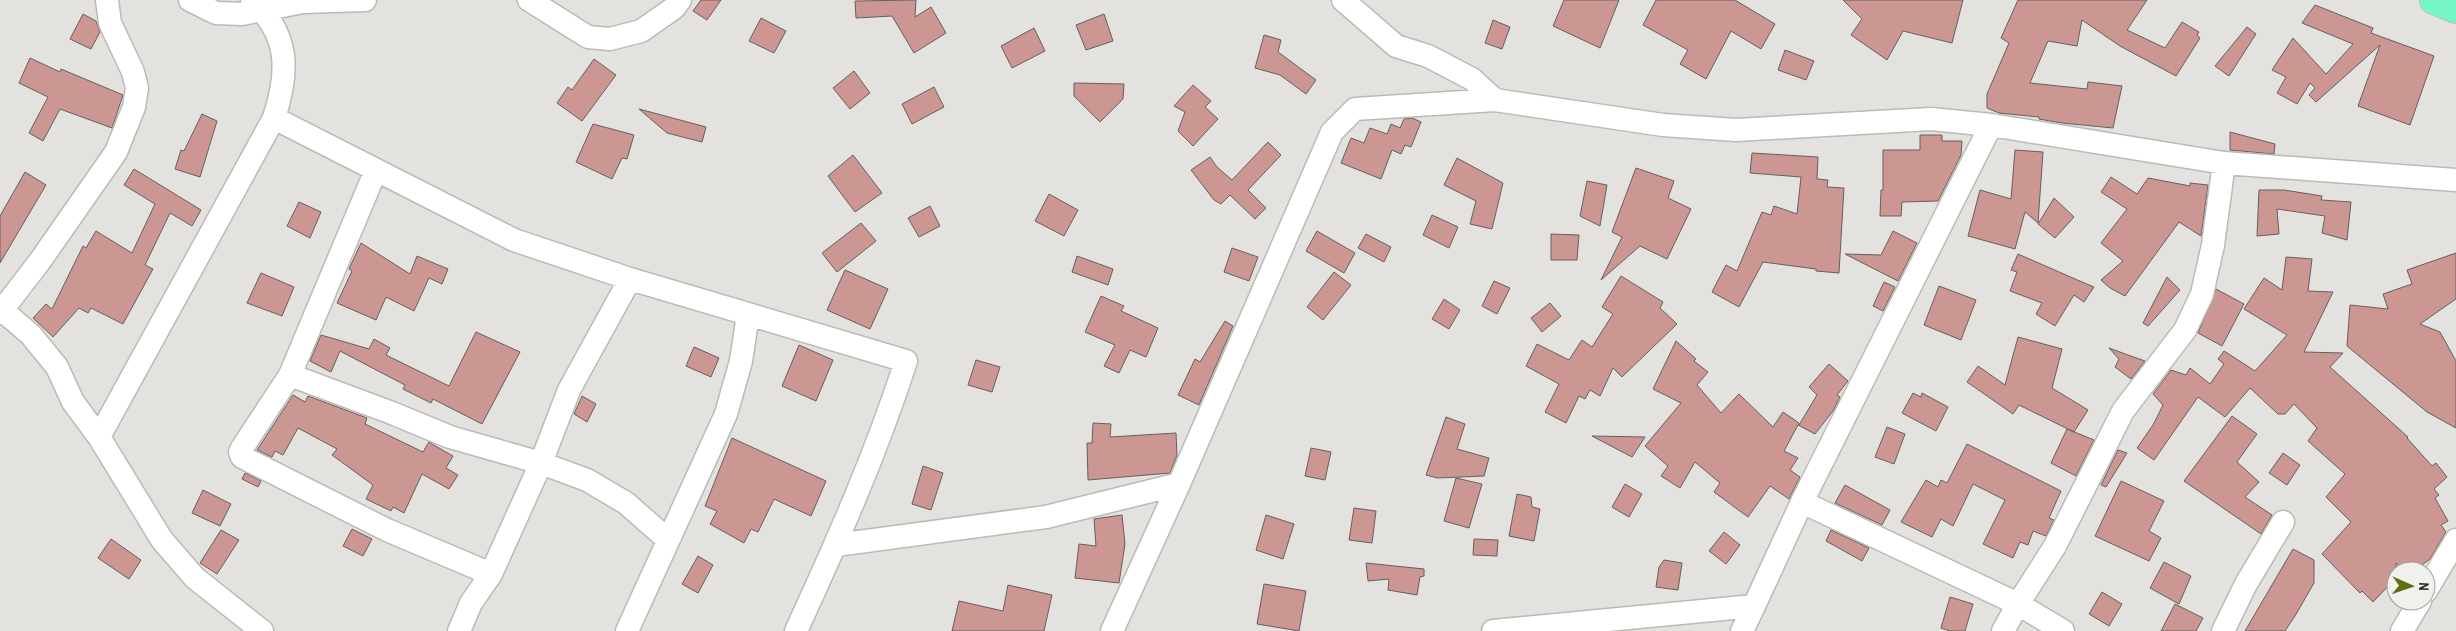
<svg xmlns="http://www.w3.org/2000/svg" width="2456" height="631" font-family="'Archivo Narrow',sans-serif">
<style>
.building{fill:#cc9692;stroke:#646060}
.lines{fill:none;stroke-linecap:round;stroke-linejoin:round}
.minor-casing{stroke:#bbbab7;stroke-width:25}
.trunk-casing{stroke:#bebebe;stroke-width:30}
.minor{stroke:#fff;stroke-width:22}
.trunk{stroke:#76f7c7;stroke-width:28}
</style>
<rect width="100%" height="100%" fill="#e3e2df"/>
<path class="building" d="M701 0H721L707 20 693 11Z
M916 0 915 17 931 7 946 33 914 53 892 16 856 18 855 1Z
M1564 0H1619L1600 48 1553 26Z
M1656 0H1735L1775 24 1761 49 1731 31 1706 79 1680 64 1688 50 1643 25Z
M1843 0H1963L1952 43 1903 31 1887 60 1851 35 1862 19Z
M2018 0H2147L2127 30 2165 48 2182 22 2199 32 2197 35 2200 38 2176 76 2120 46 2082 20 2077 46 2048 41 2030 83 2087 89 2088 82 2122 86 2113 128 2062 123 2039 119V117L1999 113 1987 108V94L2009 43 2001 38Z
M2315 5 2373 28 2371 33 2434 56 2410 125 2358 106 2380 45 2316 102 2309 95 2315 88 2310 83 2297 104 2277 93 2286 77 2272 70 2293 38 2326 74 2353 44 2302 23Z
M83 14 96 21 100 32 91 49 70 39Z
M1104 14 1113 41 1086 50 1076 25Z
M761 18 786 31 774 53 749 41Z
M1493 20 1510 27 1502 49 1485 43Z
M2247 27 2256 34 2229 76 2215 66Z
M1034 28 1045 51 1012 68 1001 46Z
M1264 35 1281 40 1278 52 1316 80 1306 94 1280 75 1255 68Z
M1785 50 1814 61 1806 80 1778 70Z
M30 58 60 72 61 69 123 95 112 128 60 109 43 141 29 133 48 97 19 83Z
M594 59 616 75 582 121 557 103 568 87 572 90Z
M854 71 870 93 850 109 833 88Z
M1074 83 1124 84 1123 99 1100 122 1074 96Z
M1193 85 1211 101 1205 107 1218 119 1193 146 1178 131 1185 112 1174 106Z
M934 87 944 107 912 124 902 104Z
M639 109 706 127 702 142 667 133Z
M202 114 217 121 200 177 175 169 181 150 184 151Z
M1412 118 1421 122 1411 147 1405 145 1401 154 1392 150 1381 179 1341 163 1351 138 1364 143 1370 128 1387 134 1391 124 1400 128 1404 119Z
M593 124 634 135 627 159 622 158 612 179 576 162Z
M2230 132 2275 144 2274 154 2230 150Z
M1920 135H1942V141H1962L1961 155 1938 201 1902 202 1901 216H1880L1881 190H1883V150H1920Z
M1268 142 1281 155 1248 190 1266 208 1255 219 1230 195 1221 204 1214 200 1191 170 1210 157 1217 167 1232 180Z
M2015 150 2043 152 2038 223 2025 212 2015 249 1968 236 1980 190 2011 199Z
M1752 153 1818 157 1817 179 1828 180 1827 187 1844 188 1839 273 1816 271V269L1763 262 1739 307 1712 292 1726 265 1737 271 1762 212 1771 215 1774 206 1797 214 1801 177 1750 173Z
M853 155 882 193 855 212 828 176Z
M1457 158 1503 183 1492 229 1470 224 1476 201 1444 185Z
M1636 168 1674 181 1668 198 1691 209 1667 259 1640 246 1601 280 1622 237 1612 232Z
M134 169 201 210 192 226 170 213 145 265 153 269 123 324 91 308 88 313 79 308 53 337 33 318 46 304 52 309 83 246 86 248 96 231 132 253 155 204 124 185Z
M25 172 46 185 0 263V216Z
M2111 177 2137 194 2148 178 2190 186V183L2208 185 2201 236 2179 222 2125 296 2110 288 2101 280 2123 261 2101 243 2127 209 2101 192Z
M1587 181 1607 185 1600 226 1580 216Z
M2259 190H2284L2322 196 2321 200 2351 202 2347 240 2322 233 2325 216 2277 209 2279 234 2257 236Z
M1049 194 1078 210 1064 236 1035 221Z
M2054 198 2074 217 2055 238 2038 224Z
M299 202 321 212 310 238 287 226Z
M930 206 940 226 919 237 908 218Z
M1432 215 1458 227 1449 248 1423 235Z
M861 223 876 241 837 272 822 253Z
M1317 231 1355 253 1344 273 1306 251Z
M1893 231 1917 243 1898 281 1845 254 1881 255Z
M1366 234 1391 247 1384 262 1358 248Z
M1551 234 1579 235 1577 260H1551Z
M361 243 410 274 417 256 448 269 442 284 429 278 414 311 386 297 376 320 337 303 352 271 349 269Z
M1232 248 1258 257 1249 281 1224 272Z
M2456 253V299L2420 324 2440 332 2456 361V428L2427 412 2347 346 2350 305 2388 309 2383 294 2412 284 2407 270Z
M2018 254 2082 282 2094 287 2084 302 2074 295 2055 326 2036 314 2042 303 2010 291 2017 272 2011 270Z
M1077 256 1113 269 1108 285 1072 272Z
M2286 257 2312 259 2308 291 2333 292 2304 352 2343 353 2330 367 2408 437 2407 438 2432 466 2436 463 2447 477 2434 489 2439 495 2435 498 2448 521 2441 525 2446 532 2430 559 2414 571H2405L2396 563V578L2373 602 2362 591 2360 593 2322 554 2351 522 2326 497 2345 474 2308 441 2317 428 2294 404 2285 414H2278L2250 388 2225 417 2198 397 2154 460 2137 448 2153 425 2163 405 2153 394 2171 370 2186 375 2190 368 2210 384 2224 364 2218 359 2224 351 2255 371 2287 335 2244 309 2264 278 2282 290Z
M845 270 888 289 870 329 827 310Z
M1334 272 1351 285 1323 320 1307 307Z
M261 273 294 287 282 316 247 303Z
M1621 276 1663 302 1660 308 1677 324 1622 377 1613 368 1600 396 1590 390 1585 399 1579 396 1566 423 1545 412 1559 384 1526 366 1537 344 1569 360 1582 340 1592 347 1613 314 1602 307Z
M2167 277 2180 290 2148 326 2143 323Z
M1494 281 1510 288 1497 314 1482 306Z
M1884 282 1895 287 1883 311 1873 306Z
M1939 286 1976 300 1961 340 1924 325Z
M2216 289 2244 304 2222 346 2198 333Z
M1101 296 1124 306 1121 311 1158 328 1146 357 1130 350 1119 373 1104 366 1115 345 1085 332Z
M1444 299 1460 310 1449 329 1432 319Z
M1550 303 1561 316 1542 332 1531 318Z
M1225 321 1233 326 1199 405 1178 395 1195 359 1200 362Z
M476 332 520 352 482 424 433 399 431 403 403 389 405 385 340 351 331 372 310 361 321 335 369 349 374 339 390 348 386 355 449 386Z
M2018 337 2062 349 2052 388 2088 410 2074 432 2019 405 2013 414 1967 382 1978 366 2005 385Z
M1676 341 1696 359 1694 361 1708 372 1697 385 1721 413 1739 394 1773 427 1783 412 1799 423V425L1817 395 1809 387 1829 364 1848 381 1837 395 1840 397 1833 411 1815 434 1798 425 1784 451 1798 458 1790 470 1800 477 1789 499 1770 486 1748 517 1714 492 1720 483 1695 462 1680 488 1661 476 1668 466 1645 446 1681 403 1653 389Z
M799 345 833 360 816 401 782 386Z
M694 347 719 358 711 377 686 366Z
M2109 348 2128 355 2145 361 2131 379 2115 367 2119 359Z
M976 360 1000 367 992 392 968 385Z
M1913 393 1921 397 1922 393 1948 407 1936 431 1902 413Z
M293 395 305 402 308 396 367 418 365 424 423 452 429 442 432 444 453 456 446 468 458 475 449 489 422 474 404 513 393 507 391 511 366 499 373 485 332 455 337 449 298 428 283 455 275 451 272 457 257 450Z
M582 396 596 404 587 422 574 414Z
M2232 416 2257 434 2237 462 2259 482 2245 497 2272 515 2261 534 2184 481Z
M1446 417 1465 424 1457 449 1489 458 1484 476 1437 478 1426 475Z
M1093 423 1111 424 1110 437 1176 433 1177 455 1170 473 1088 480 1087 443H1092Z
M1887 427 1905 434 1894 464 1875 457Z
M2067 429 2094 440 2076 476 2051 463Z
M1592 436 1645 437 1632 457Z
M732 438 826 481 811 516 774 499 758 532 751 529 744 543 710 524 717 511 705 506Z
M1967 444 2061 491 2049 518 2054 520 2046 536 2033 531 2028 545 2020 542 2013 558 1983 544 2005 500 1973 484 1953 526 1941 519 1932 537 1901 522 1926 480 1938 487 1941 480 1947 483Z
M1311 448 1331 452 1325 480 1305 476Z
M2118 450 2127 453 2106 487 2101 485Z
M2283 453 2300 465 2287 485 2269 473Z
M923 466 943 473 931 510 912 504Z
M245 473 261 481 258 487 242 479Z
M1456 478 1482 484 1469 528 1444 521Z
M2121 481 2164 501 2149 531 2161 538 2149 561 2095 536Z
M1625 484 1642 494 1629 517 1612 507Z
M1845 485 1890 510 1882 525 1835 503Z
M203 490 231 504 220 526 192 513Z
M1517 494 1531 497 1532 507 1540 509 1534 541 1509 536Z
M1354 508 1376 511 1372 543 1349 540Z
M1122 515 1125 544 1119 583 1075 578 1079 544 1096 546 1094 519Z
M1266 515 1294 524 1283 559 1256 550Z
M352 529 372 539 363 556 343 546Z
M221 530 239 540 217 574 200 563Z
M1831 530 1869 548 1862 561 1826 541Z
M1724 532 1740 545 1726 564 1709 551Z
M111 539 141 560 129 579 98 558Z
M1474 539 1498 540 1497 556 1473 555Z
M2293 549 2314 560V583L2295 616 2285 631H2245Z
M698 556 713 565 698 593 682 584Z
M1664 560 1682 563 1678 590 1656 587 1659 567Z
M2164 562 2191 576 2179 604 2150 588Z
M1366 563 1424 569V576L1420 577 1417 595 1388 590 1389 579 1368 581Z
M1264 584 1306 591 1299 631 1257 624Z
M1008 585 1052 595 1044 631H952L959 601 1003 611Z
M2102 592 2122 604 2109 626 2089 614Z
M1950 597 1973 604 1965 631H1950L1941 628Z
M2175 604 2203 618 2196 631H2161Z"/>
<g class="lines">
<defs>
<path id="minor" d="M190 0 216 13 242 14 303 2 365 0
M529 0 588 37 610 39 641 31 674 8 680 0
M1343 0 1396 46 1428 56 1472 79 1495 100
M274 118 514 240 630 279 906 361C876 454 837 542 796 631
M1991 125 2224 163 2456 180
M376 170 290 375 392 413 450 437 541 463 587 480 626 503 668 540
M2 310 31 335 57 367 73 402 99 437 162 540 195 578 262 631
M0 313 40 261 116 152 134 107 137 88 133 72 110 23 107 0
M290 375 242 448 240 452 242 457 387 530 491 574
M99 437 274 118C289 72 290 35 252 0
M1802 502 2018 604 2055 546 2123 411 2185 330 2202 294 2213 245 2224 163
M836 545 1046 517 1179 484
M2426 591 2456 540
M459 631 471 603 491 574 541 463 569 390 630 279
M627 631 726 414 741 361 748 315
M1112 631 1179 484 1332 132 1355 109 1495 100 1663 125 1736 130 1931 119 1991 125 1802 502 1754 606 1493 631
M1742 631 1754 606
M2003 631 2018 604 2063 631
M2223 631 2246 584 2283 522
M2402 631 2420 601"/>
<path id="trunk" d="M2434 0 2456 9"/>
</defs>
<use href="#minor" class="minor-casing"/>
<use href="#trunk" class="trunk-casing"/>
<use href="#minor" class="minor"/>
<use href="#trunk" class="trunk"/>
</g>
<g transform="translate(2411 586) rotate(92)"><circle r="24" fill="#f0f0ec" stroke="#a0a09d"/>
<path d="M0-4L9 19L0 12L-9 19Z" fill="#626d16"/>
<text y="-8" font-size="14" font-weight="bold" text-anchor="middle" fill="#272726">N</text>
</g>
</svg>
